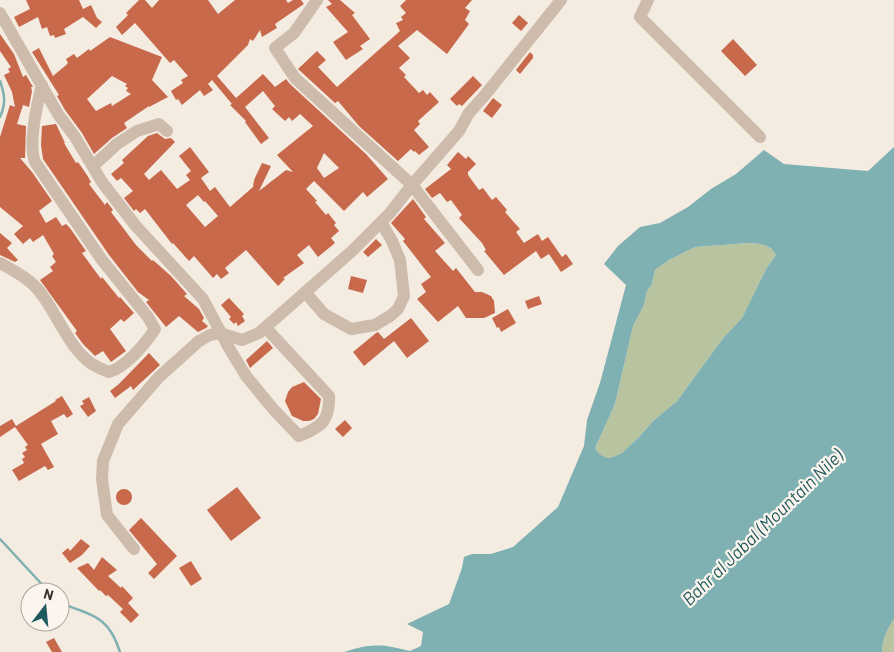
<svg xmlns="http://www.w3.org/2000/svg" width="894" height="652" font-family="Barlow,sans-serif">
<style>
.green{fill:#b8c4a0}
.water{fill:#7fb0b2;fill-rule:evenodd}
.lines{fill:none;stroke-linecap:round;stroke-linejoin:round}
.stream{stroke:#7fb0b2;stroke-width:2.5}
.building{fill:#c8694b;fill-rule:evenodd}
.minor{stroke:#cdbbac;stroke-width:12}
.labels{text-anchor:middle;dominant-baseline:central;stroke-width:4.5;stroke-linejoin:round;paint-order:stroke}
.water-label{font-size:18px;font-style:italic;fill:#1f5a5e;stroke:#fbf5ee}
</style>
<rect width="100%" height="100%" fill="#f4ebe1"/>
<path class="green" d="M749 243C761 244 770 244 776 255L766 269 742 318 724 337 677 401 653 421 639 437 622 453 613 457 607 458 598 454 595 448 615 404 633 326 644 305 647 291 652 284 655 270 669 260 695 247Z
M894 619V652H882C882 640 887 629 894 619Z"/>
<path class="water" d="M894 147V619C887 629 882 640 882 652H344C372 643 382 644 410 651L421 646 423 632 407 624 449 604 462 568 464 557 472 554H491L513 547 558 507 584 446 587 420 600 383 626 285 604 264 618 246 640 227 660 223 688 207 711 189 736 174 764 150 784 164 868 171ZM749 243C761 244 770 244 776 255L766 269 742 318 724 337 677 401 653 421 639 437 622 453 613 457 607 458 599 454 595 448 615 404 633 326 644 305 647 291 652 284 655 270 669 260 695 247Z"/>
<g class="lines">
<path class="stream" d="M0 81C5 95 6 104 0 117
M0 539 49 592
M60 603C92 615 109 616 120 652"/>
</g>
<path class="building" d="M26 0H79L83 9 91 5 97 18 102 22 96 28 83 17 64 29 66 34 55 38 54 35 50 36 47 27 42 29 38 17 19 27 14 17 30 9Z
M139 0H145L152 8 159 0H208L218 14 235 0H286L288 3 293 0H301L304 4 275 24 277 28 262 37 260 30 253 41 250 39 248 45 217 76 236 98 263 74 275 87 286 79 290 84 366 154 388 179 367 197 363 192 344 211 314 181 306 189 317 201 315 202 326 215 328 213 336 223 334 225 339 231 331 238 335 243 318 257 309 245 297 255 304 263 283 278 285 279 278 286 246 250 225 268 229 273 221 279 217 274 213 278 194 256 189 261 173 243 172 244 145 209 140 213 136 209 134 211 124 198 133 191 121 178 117 181 111 174 124 163 122 160 148 136 157 133 165 139 171 138 175 142 144 174 149 180 161 170 177 189 190 180 186 175 191 171 179 156 190 147 209 172 201 178 210 191 215 187 230 207 253 187 254 180 262 163 271 166 259 191 286 170 293 172 277 155 313 126 300 114 292 121 289 117 285 121 272 109 275 106 263 91 245 107 269 138 261 144 245 122 246 121 230 105 232 104 212 80 208 84 213 90 204 96 200 90 182 105 178 99 176 100 171 91 183 83 181 80 188 76 174 60 170 63 135 23 122 35 116 27 128 15 126 13ZM324 153 339 168 324 178 317 168ZM198 195 204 202 205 201 218 216 205 227 186 205Z
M328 0H340L355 13 352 15 370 39 360 46 363 49 346 60 333 42 348 32 326 7 332 4Z
M406 0H472L465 8 470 11 465 20 469 24 447 54 417 30 398 46 410 58 399 68 406 75 404 77 419 93 423 90 427 95 430 92 439 102 418 121 420 124 414 130 429 147 419 155 415 151 414 152 411 149 398 161 359 126 338 101 335 103 298 69 317 51 326 60 318 67 337 87 400 31 396 23 403 20 401 17 406 13 400 6Z
M519 15 528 23 521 31 512 23Z
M0 34 14 54 23 77 26 75 33 87H31L32 91 29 107 23 105 17 124 26 126 25 158H20L32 172 52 201 39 211 46 223 56 217 62 226 66 224 70 228 86 251 82 253 101 279 102 277 119 298 120 297 134 313 124 322 121 319 110 329 126 351 111 362 103 351 95 356 83 344 75 333 77 331 40 280 53 271 50 267 56 262 52 256 54 254 43 235 33 242 30 238 23 244 14 234 23 226 0 207V137L10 105 15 107 12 92 4 75 10 72 8 69 11 67 0 51Z
M110 37 162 57 152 80 168 97 149 107V106L124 123 127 128 112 138 94 154 82 133 65 110 57 96 59 95 32 52 39 48 53 76 65 66 68 63 66 59 74 54 77 58 89 49 90 51ZM112 76 127 84 125 86 128 88 126 91 131 94 112 106 111 103 96 111 87 99Z
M733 39 757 65 745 76 721 51Z
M530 52 533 55V58L520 74 516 70Z
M473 76 482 85 462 106 459 104 457 106 450 99Z
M493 98 502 105 492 118 483 111Z
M56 124 65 143H64L76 163 78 162 87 175 91 182 89 184 105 205 107 202 113 210 111 212 136 245 152 261 153 260 171 276 187 294 184 296 199 309 204 318 202 321 208 326 206 328 198 332 179 316 166 327 146 302 149 300 138 292 109 255 43 159 41 145 42 126Z
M458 152 466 159 468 156 476 164 468 172V175L479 190 483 188 492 200 496 197 507 210 505 212 520 229 516 232 524 243 538 234 542 241 548 237 562 257 566 254 573 264 561 272 549 254 541 259 536 251 504 275 484 251 486 250 482 243 459 218 462 215 451 200 447 202 440 193 432 198 425 189 451 169 447 165Z
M413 199 426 217 424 219 445 243 435 251 453 271 456 268 475 292H482L491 296 494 301 495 313 484 318H466L458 306 438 322 417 299 426 292 421 284 431 277 403 241 405 239 391 223Z
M0 233 12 243 7 248 18 260 15 262 0 255Z
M376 239 382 245 368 257 363 252Z
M351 276 367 280 363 293 348 289Z
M539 296 542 304 528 309 525 301Z
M229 298 244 314 242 316 245 321 238 326 236 322 234 324 229 319 231 317 221 305Z
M508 309 516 323 501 332 499 327 497 328 492 318Z
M411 318 429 341 407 358 394 341 364 366 353 352 376 333 378 332 384 339Z
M267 341 273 348 250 368 246 360Z
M149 353 160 365 133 390 131 386 115 398 110 391 119 384Z
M304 382 321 399 318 414 314 419 309 421H303L292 416 285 401 288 392 292 387Z
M62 396 73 414 67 418 64 414 51 421 58 434 41 444 54 467 48 470 45 466 19 481 12 470 24 463 22 459 25 457 22 453 27 450 25 447 28 445 15 427 0 437V426L12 419 16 426 56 401 55 400Z
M89 397 96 411 88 417 80 406 84 404 82 401Z
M345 420 352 428 343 437 335 429Z
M237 487 261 518 231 541 207 510Z
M116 497a8 8 0 1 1 16 0a8 8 0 1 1-16 0Z
M141 518 177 556 154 579 148 573 157 564 129 530Z
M81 539 90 546 82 555 70 563 62 553 68 548 70 551Z
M102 557 117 570 108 576 121 588 122 586 133 598 128 603 139 615 131 623 120 612 123 609 108 595 106 596 100 590 99 591 77 568 88 563 94 570Z
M191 561 202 579 191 586 179 568Z
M54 638 62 652H52L46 642Z"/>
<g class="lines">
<path class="minor" d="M317 0 294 33 275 48 295 78 412 185 478 270
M648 0 640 17 760 137
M0 13 58 114 75 137 102 182 135 225 203 299 229 348 246 376 274 410 299 436C321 427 330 421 329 396L266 328
M93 166 117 144 137 131 159 124 167 131
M0 263C14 271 30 279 40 292 58 315 68 347 92 364 97 367 103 370 109 372 125 368 146 343 155 329L148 317 102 260 35 162C28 145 37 104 42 85
M305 292 324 314 351 329 375 325 390 316 398 309 404 296 400 260 392 241 381 222
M134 549 107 515 102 479 103 461 118 424 159 377 199 341 210 335 220 333 242 340 259 333 352 251 390 213 412 185 459 131 469 113 485 95 561 0"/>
</g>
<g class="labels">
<g class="water-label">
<text transform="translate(762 527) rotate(-44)">Bahr al Jabal (Mountain Nile)</text>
</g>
</g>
<g transform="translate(45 607) rotate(16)"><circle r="24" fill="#fbf5ee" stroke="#aea6a0"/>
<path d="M0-4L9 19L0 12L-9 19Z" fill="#1f5a5e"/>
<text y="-8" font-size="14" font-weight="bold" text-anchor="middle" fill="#3b302b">N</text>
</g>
</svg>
